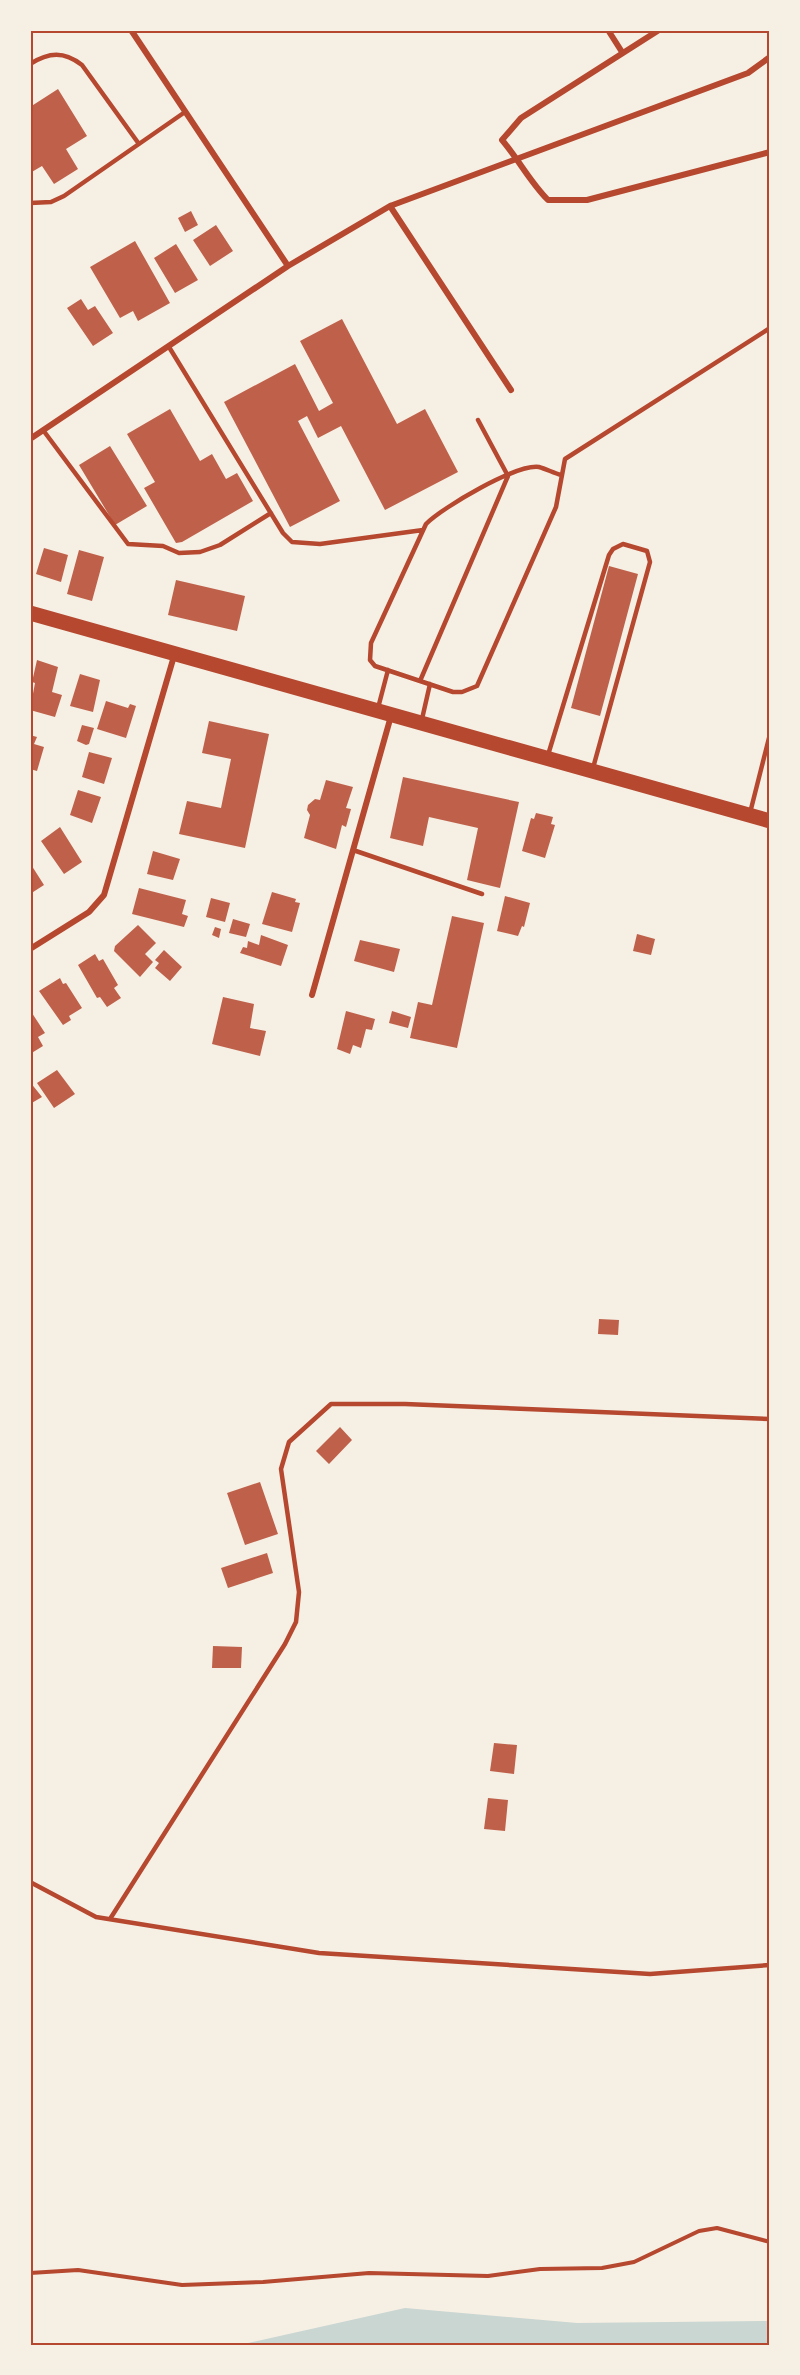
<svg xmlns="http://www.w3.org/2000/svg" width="800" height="2375" font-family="Merriweather,serif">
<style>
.water{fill:#c9d6d2}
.building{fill:#bf614a}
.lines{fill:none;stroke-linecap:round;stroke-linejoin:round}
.path{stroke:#b5482f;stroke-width:4}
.service{stroke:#b5482f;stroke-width:4.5}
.minor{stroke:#b5482f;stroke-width:6}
.primary{stroke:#b5482f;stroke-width:15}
.neatline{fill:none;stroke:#b5482f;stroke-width:2}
</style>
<rect width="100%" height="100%" fill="#f6efe4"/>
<path class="water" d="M405 2308 577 2323 770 2321V2345H239Z"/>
<path class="building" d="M58 89 87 136 66 149 78 169 54 184 42 166 30 173V107Z
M191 211 198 225 185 232 178 218Z
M216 225 233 251 210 266 193 240Z
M135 241 170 303 138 321 133 311 120 318 90 267Z
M176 244 198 280 175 293 154 258Z
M81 299 88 310 95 306 113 333 93 346 67 308Z
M342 319 397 424 425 409 458 472 385 510 341 426 318 438 307 416 298 421 340 501 290 527 224 402 295 364 319 411 333 403 300 341Z
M170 409 200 461 212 454 226 479 237 473 253 501 182 542 176 543 144 488 155 482 127 434Z
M110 446 147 506 115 525 79 465Z
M44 548 68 555 61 582 36 574Z
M79 550 104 557 92 601 67 594Z
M609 566 638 574 600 716 571 708Z
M176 580 245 596 237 631 168 615Z
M37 660 58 667 52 692 62 695 55 717 30 710 35 683 32 682Z
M80 674 100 680 93 712 70 706Z
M106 701 128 708 130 704 136 706 126 738 97 729Z
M209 721 269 734 245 848 179 834 187 801 221 808 231 759 202 753Z
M82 725 94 728 89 744 86 745 77 741Z
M30 735 37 737 34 744 44 747 37 771 30 769Z
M89 752 112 758 104 784 82 777Z
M403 777 519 802 500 888 467 880 478 828 429 817 423 846 390 838Z
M326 780 353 787 346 808 351 809 346 827 342 825 336 849 304 838 310 815 307 810 308 805 315 799 320 800Z
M78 790 101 797 92 823 70 815Z
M536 813 553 817 551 824 555 825 545 858 522 851 531 818 534 819Z
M60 827 82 862 64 874 41 841Z
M153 851 180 859 173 880 147 874Z
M30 863 44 885 30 894Z
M139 888 186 900 182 914 188 916 184 927 132 914Z
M272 892 296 899 295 902 300 903 292 932 262 924Z
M505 896 530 903 524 927 522 926 518 936 497 931Z
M211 898 230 903 225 922 206 917Z
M452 916 484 923 457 1048 410 1038 418 1002 432 1005Z
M233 919 250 924 246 937 229 933Z
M138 925 156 943 145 954 153 962 140 977 114 951 115 946Z
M215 927 221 929 219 938 212 935Z
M637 934 655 939 651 955 633 951Z
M261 935 288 945 281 966 240 953 243 947 247 948 248 941 259 945Z
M360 940 400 949 394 972 354 961Z
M164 950 182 967 170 981 155 968 159 963 155 960Z
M95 954 99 961 103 959 118 985 114 988 121 998 107 1007 100 997 97 998 78 965Z
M60 978 63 984 66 983 82 1008 69 1016 71 1020 63 1025 39 991Z
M223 997 254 1004 250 1028 266 1031 260 1056 212 1044Z
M30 1010 45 1033 38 1037 43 1046 30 1054Z
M346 1011 375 1019 372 1030 366 1029 361 1048 353 1045 350 1054 337 1049Z
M392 1011 411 1017 408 1028 389 1023Z
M57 1070 75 1094 54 1108 37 1083Z
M30 1082 42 1097 30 1104Z
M599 1319 619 1320 618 1335 598 1334Z
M340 1427 352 1440 329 1464 316 1451Z
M260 1482 278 1534 245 1545 227 1493Z
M267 1553 273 1573 228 1588 221 1568Z
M213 1646 242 1647 241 1668H212Z
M494 1743 517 1745 514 1774 490 1771Z
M488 1798 508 1800 505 1831 484 1829Z"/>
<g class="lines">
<path class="path" d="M30 2273 78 2270 182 2285 263 2282 369 2273 488 2276 540 2269 602 2268 634 2262 699 2231 717 2228 770 2242"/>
<path class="service" d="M30 64C49 52 64 51 82 65L139 144
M30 203 51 202 64 196 185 112
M169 347 283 533 292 542 320 544 423 530
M43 430 128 544 163 546 179 553 200 552 220 545 271 513
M561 475C554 473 546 469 539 467 516 464 443 507 426 524L371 643 370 660 375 666 453 692H462L477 686 556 507 565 459 770 328
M420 681 508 476 478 420
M378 708 388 670
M422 719 430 684
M548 755 609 555 613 549 623 544 647 551 650 562 593 768
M750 813 770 734
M353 850 482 894
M30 1882 96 1917 319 1953 650 1974 770 1965
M110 1919 285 1644 296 1622 299 1592 281 1469 289 1442 331 1404H405L770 1419"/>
<path class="minor" d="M131 30 288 266
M608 30 622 52
M659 30 521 118 502 140C519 160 530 182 548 200H587L770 152
M390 206 511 390
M30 439 288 266 390 206 748 73 770 57
M30 949 89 912 104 895 174 656
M312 995 391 716"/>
<path class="primary" d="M30 613 770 821"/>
</g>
<rect width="800" height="2375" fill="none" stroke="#f6efe4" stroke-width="63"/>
<rect x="32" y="32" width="736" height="2312" class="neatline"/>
</svg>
